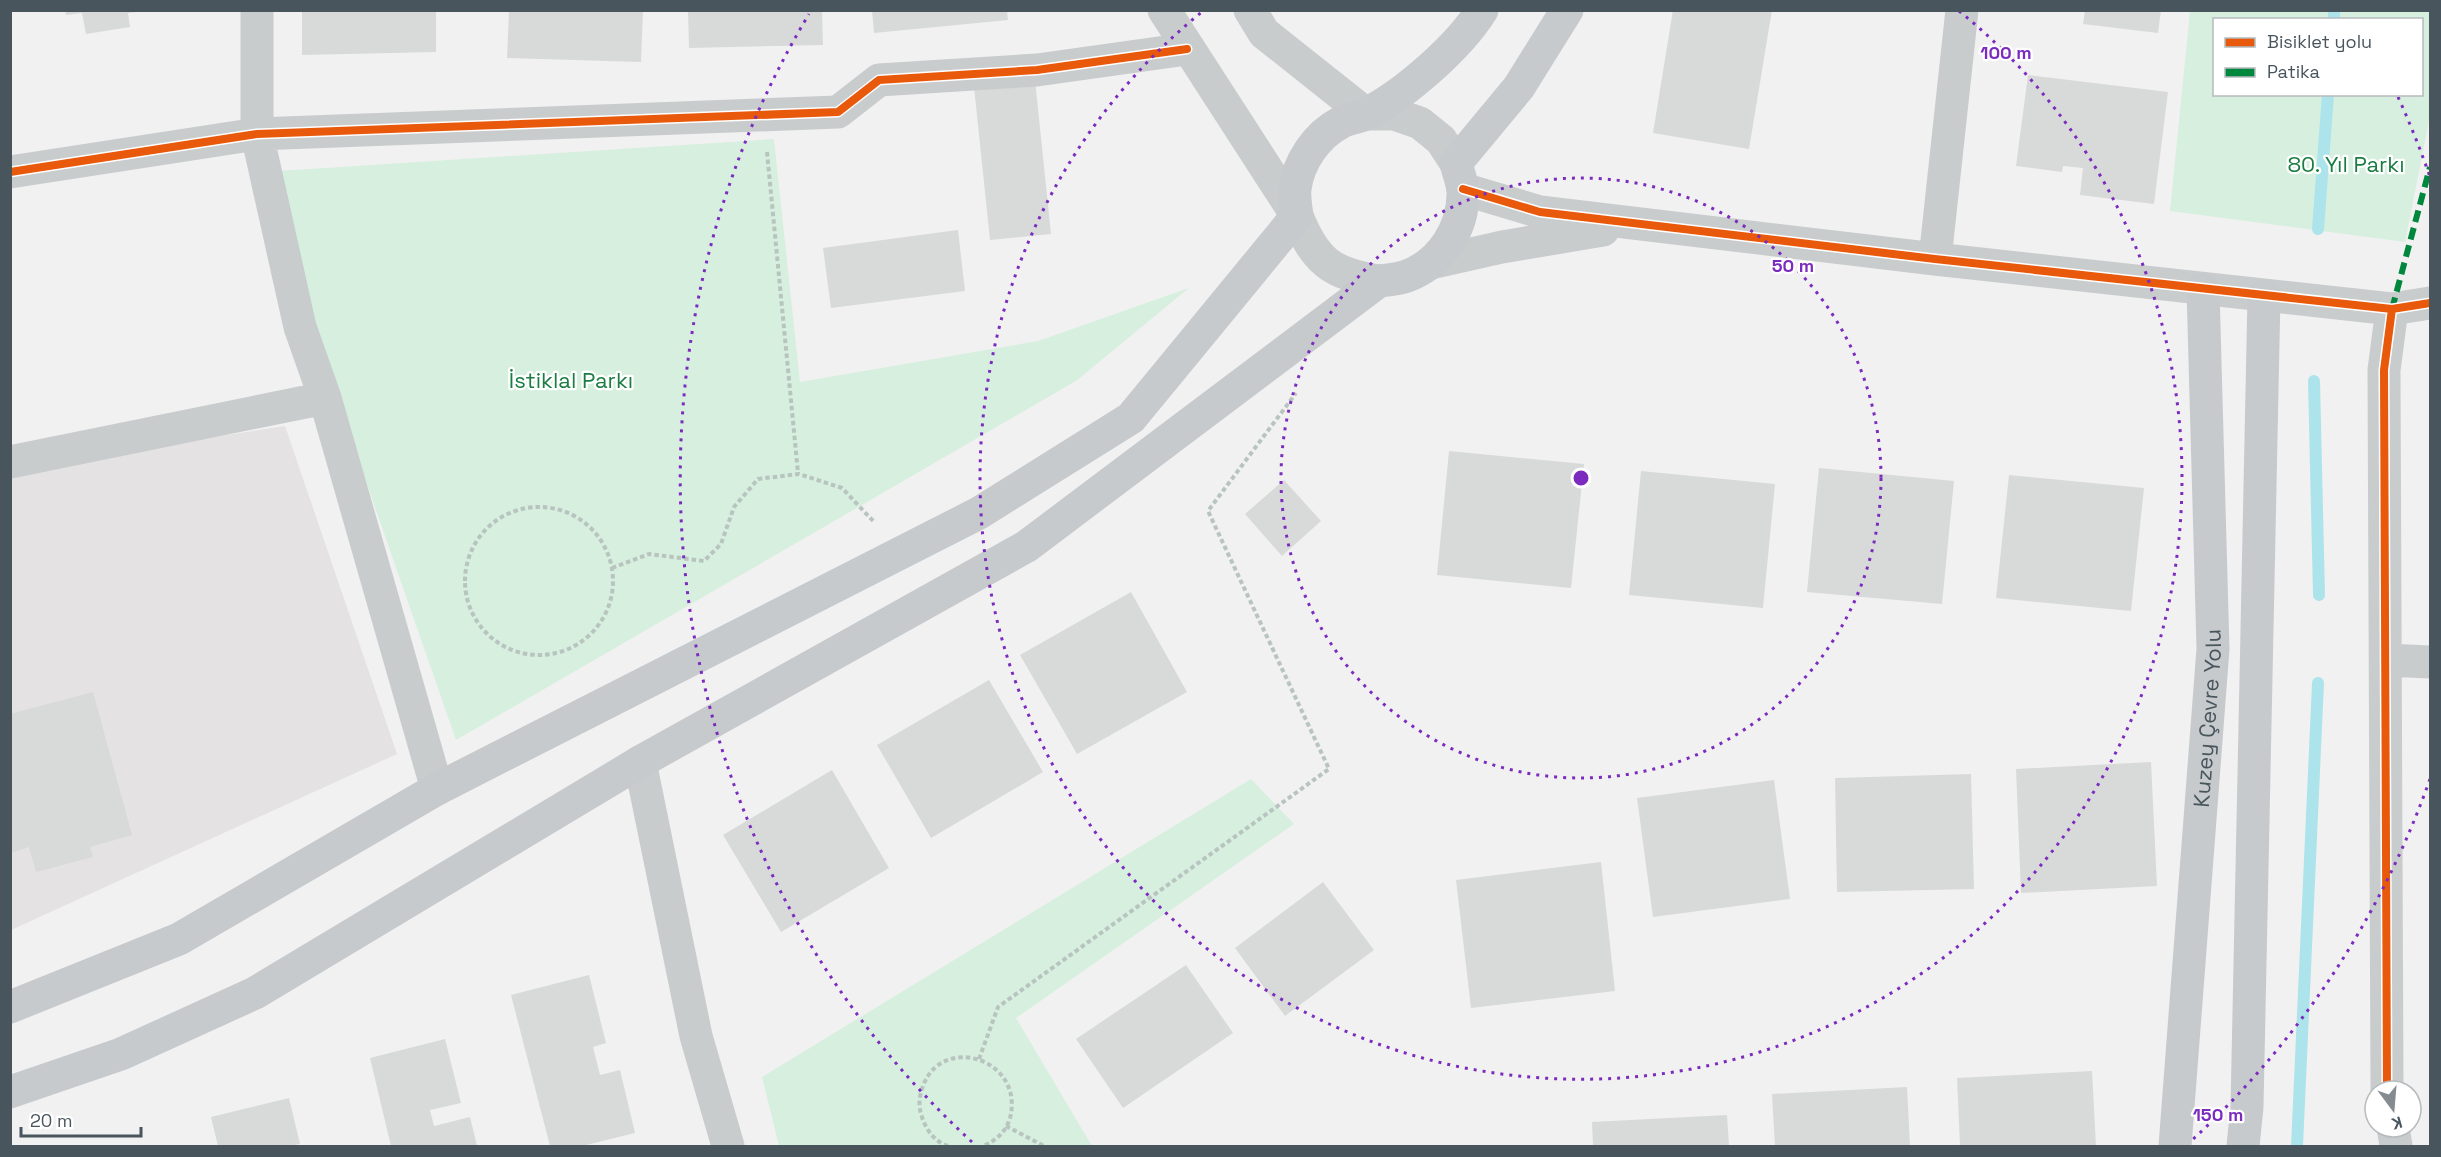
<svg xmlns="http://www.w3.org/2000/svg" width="2441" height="1157" font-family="'Space Grotesk',sans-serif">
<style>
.education{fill:#e4e2e3}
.green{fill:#d7efde;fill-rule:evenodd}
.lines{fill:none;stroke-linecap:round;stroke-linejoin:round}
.stream{stroke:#ade4eb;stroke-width:12}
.building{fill:#d8d9d9}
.path{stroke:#b8c4bf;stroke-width:4;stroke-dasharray:4.5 3;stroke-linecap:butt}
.minor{stroke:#c9cccd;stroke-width:33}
.major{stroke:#c7cacc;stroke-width:33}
.quiet{stroke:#00873e;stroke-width:6;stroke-dasharray:12 6;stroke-linecap:butt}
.cycleway-casing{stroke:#fff;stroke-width:11}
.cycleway{stroke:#e8590c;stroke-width:8}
.ring{fill:none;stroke:#7b2cbf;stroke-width:3;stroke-dasharray:3 6}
.labels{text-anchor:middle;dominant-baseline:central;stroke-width:4.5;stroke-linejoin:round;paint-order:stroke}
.park-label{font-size:22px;fill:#1b7d42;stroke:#fff}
.street-label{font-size:22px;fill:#49555d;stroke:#fff}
.centre{fill:#7b2cbf;stroke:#fff;stroke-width:3}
.ring-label{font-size:18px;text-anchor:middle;font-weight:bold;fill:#7b2cbf;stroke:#fff;stroke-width:4.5;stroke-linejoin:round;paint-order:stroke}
</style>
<rect width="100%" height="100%" fill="#f2f1f1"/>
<path class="education" d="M285 426 397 754 11 930V468Z"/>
<path class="green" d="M2190 11H2430V116L2405 242 2170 211ZM2214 20H2422V94H2214Z
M774 139 800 382 1038 341 1189 288 1076 381 456 740 283 243 278 171Z
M1251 779 1294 824 1016 1018 1092 1146H779L762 1077Z"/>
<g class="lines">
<path class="stream" d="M2334 20V10
M2318 229 2328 94
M2314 381 2319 595
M2297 1146 2318 683"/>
</g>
<path class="building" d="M65 10H135L136 12 128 13 130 27 86 34 82 13 66 15Z
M302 10H436V52L302 55Z
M509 10H643L641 62 507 58Z
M688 10H822L823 45 689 48Z
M872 10H1007L1008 20 874 33Z
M1673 10H1772L1749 149 1653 133Z
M2085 10H2161L2158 33 2083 24Z
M2028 75 2168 92 2154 204 2080 195 2083 168 2063 166 2062 172 2016 166Z
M1035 80 1051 234 990 240 974 87Z
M958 230 965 291 831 308 823 248Z
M1449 451 1584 464 1571 588 1437 575Z
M1819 468 1954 481 1942 604 1807 592Z
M1641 471 1775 484 1763 608 1629 595Z
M2009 475 2144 488 2131 611 1996 598Z
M1284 480 1321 521 1282 556 1245 514Z
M1131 592 1187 692 1077 754 1020 655Z
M989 680 1043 772 931 838 877 745Z
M93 692 132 835 90 847 93 857 36 872 29 847 10 853V714Z
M2151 762 2157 886 2021 893 2016 769Z
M832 770 889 868 781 932 723 835Z
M1971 774 1974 889 1837 892 1835 778Z
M1774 780 1790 899 1653 917 1637 798Z
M1601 862 1615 991 1471 1008 1456 880Z
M1323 882 1374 950 1285 1016 1235 948Z
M1186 965 1233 1033 1123 1108 1076 1039Z
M589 975 606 1043 593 1047 600 1075 620 1070 635 1133 582 1146H550L511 995Z
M445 1039 461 1103 430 1110 434 1126 470 1117 477 1146H391L370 1058Z
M2092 1071 2096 1146H1960L1957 1078Z
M1907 1087 1910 1146H1775L1772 1094Z
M289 1098 300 1144 288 1146H218L211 1117Z
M1727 1115 1729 1146H1593L1592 1122Z"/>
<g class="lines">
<path class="path" d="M767 152 798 473
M465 581a74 74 0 1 1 148 0a74 74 0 1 1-148 0Z
M612 568 649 554 704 561 721 544 734 507 758 479 799 474 842 488 875 523
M979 1059 998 1007 1329 769 1208 511 1296 393
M1006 1126 1044 1146
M948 1146C935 1142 926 1130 922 1117 918 1106 919 1097 923 1086 942 1033 1025 1059 1010 1118 1006 1132 995 1142 982 1146"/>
<path class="minor" d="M257 10V134L300 327 325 398 437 789
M1164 10 1297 216C1315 261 1331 274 1379 281
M1250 10 1264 33 1366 114H1394L1420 123 1441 140 1456 163
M10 172 257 134 838 112 879 80 1037 70 1187 49
M1463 189 1540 212 1935 259 2392 309 2430 303
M1935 259 1962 10
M1431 263 1502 247 1603 230
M10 462 325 398
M2386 660 2430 662
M640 762 696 1036 728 1146
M2387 1091 2384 370 2392 309
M2393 1127 2396 1146"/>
<g class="major">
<path d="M10 1007 179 939 437 789 979 513 1131 418 1297 216C1296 207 1294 197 1295 189 1298 162 1317 135 1340 123 1348 118 1358 118 1366 114 1405 94 1459 47 1482 10"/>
<path d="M10 1092 121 1054 255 993 640 762 1027 546 1379 281C1388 280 1399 279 1407 276 1442 263 1464 227 1463 191 1462 181 1458 172 1456 163L1519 87 1567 10"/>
<path id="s1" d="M2175 1146 2213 649 2203 289"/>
<path d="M2243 1146 2247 1107 2264 296"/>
</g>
<path class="quiet" d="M2392 309 2430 167"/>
<defs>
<path id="cycleway" d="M10 172 257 134 838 112 879 80 1037 70 1187 49
M1463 189 1540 212 1935 259 2392 309 2430 303
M2387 1091 2384 370 2392 309"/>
</defs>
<use href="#cycleway" class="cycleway-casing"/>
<use href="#cycleway" class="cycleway"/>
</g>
<g class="ring">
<circle cx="1581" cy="478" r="300"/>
<path d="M1959 11A601 601 0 1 1 1203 11"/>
<path d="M2430 779A901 901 0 0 1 2190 1142M972 1142A901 901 0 0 1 809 14M2398 97A901 901 0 0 1 2430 177"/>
</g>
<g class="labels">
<g class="park-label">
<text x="2346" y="164">80. Yıl Parkı</text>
<text x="571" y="380">İstiklal Parkı</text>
</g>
<g class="street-label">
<text stroke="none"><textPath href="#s1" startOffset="429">Kuzey Çevre Yolu</textPath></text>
</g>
</g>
<circle cx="1581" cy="478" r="9" class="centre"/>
<g class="ring-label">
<text x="2006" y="59">100 m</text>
<text x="1793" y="272">50 m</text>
<text x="2218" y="1121">150 m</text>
</g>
<rect width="2441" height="1157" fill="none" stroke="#49555d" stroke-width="24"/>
<rect x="2213" y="18" width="210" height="78" fill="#ffffff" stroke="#b6bbbe" stroke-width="1.5"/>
<rect x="2225" y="38" width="30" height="9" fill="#e8590c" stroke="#b6bbbe" stroke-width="1.5"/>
<text x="2267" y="48" font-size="18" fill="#49555d">Bisiklet yolu</text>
<rect x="2225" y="68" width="30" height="9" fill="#00873e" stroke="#b6bbbe" stroke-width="1.5"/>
<text x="2267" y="78" font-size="18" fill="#49555d">Patika</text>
<g transform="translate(2393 1109) rotate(164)"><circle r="28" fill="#ffffff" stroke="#b6bbbe" stroke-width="1.5"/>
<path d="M0-4.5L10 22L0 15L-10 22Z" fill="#848c91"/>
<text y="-9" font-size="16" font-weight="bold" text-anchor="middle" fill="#49555d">K</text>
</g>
<path d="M21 1127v9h120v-9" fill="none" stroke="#49555d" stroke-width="3"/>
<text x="30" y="1127" font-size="18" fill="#49555d" stroke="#ffffff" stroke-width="4.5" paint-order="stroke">20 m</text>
</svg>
